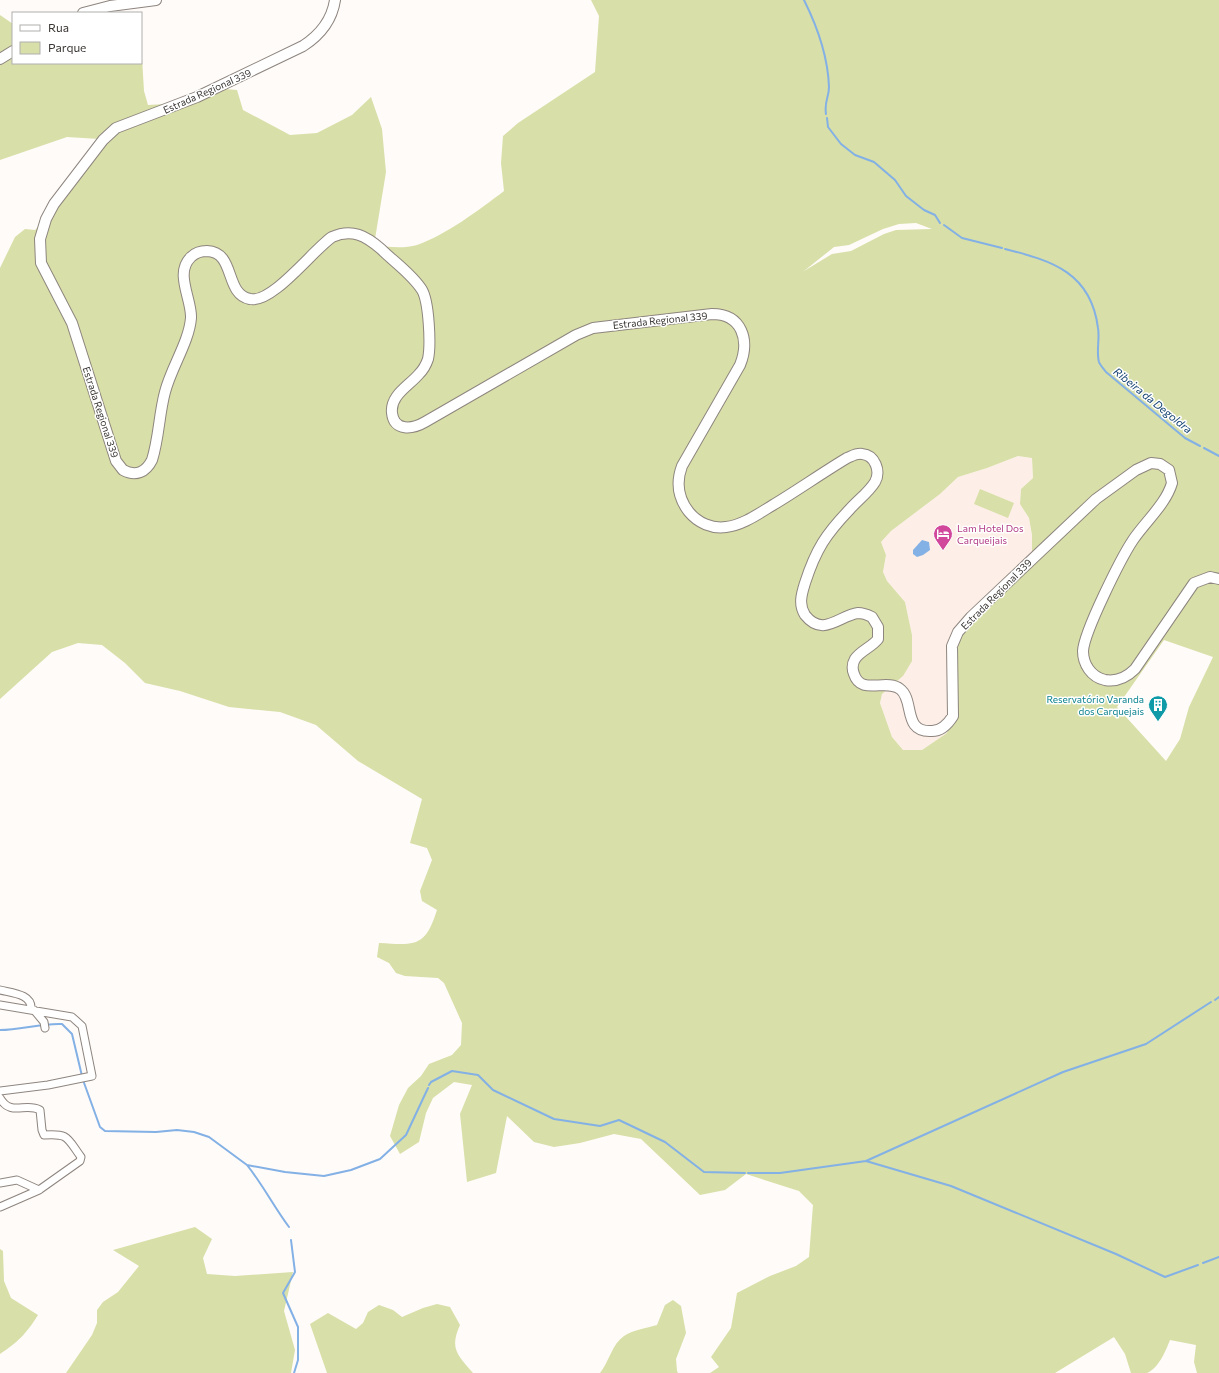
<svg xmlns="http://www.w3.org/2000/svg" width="1219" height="1373" font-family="Commissioner,sans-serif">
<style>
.built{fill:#fdefe7}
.green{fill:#d8dfa8;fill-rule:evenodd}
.water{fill:#83b0e5}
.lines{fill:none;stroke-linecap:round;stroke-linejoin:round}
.stream{stroke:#83b0e5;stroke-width:2}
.minor-casing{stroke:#8e857f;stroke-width:9}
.secondary-casing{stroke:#8e857f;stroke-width:12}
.minor{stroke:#fff;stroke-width:7}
.secondary{stroke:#fff;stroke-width:10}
.labels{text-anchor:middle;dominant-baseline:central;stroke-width:3;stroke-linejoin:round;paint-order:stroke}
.street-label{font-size:10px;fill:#3a3634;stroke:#fff}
.hotel-label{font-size:10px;fill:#b23c85;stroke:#fff;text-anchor:start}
.culture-label{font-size:10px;fill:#0d838f;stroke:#fff;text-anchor:end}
.water-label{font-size:11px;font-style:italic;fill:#124070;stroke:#fff}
</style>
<rect width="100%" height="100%" fill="#fffbf8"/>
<path class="built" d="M1018 456 1032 458 1033 478 1021 489 1020 504 1029 518 1032 535V565L949 724 947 733 922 750H903L892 737 880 703 882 694 903 676 912 635 905 602 887 581 883 572 886 555 881 542 891 531 940 494 958 477 987 468Z"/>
<path class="green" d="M591 0H1219V1373H1197L1194 1362 1196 1345 1170 1340C1166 1350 1159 1368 1147 1373 1143 1373 1136 1373 1131 1373L1125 1354 1114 1337 1055 1373H710L719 1367 711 1357 731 1328 737 1293 770 1276 796 1266 809 1257 813 1205 799 1191 746 1174 725 1190 700 1195 641 1139 614 1134 580 1143 554 1147 534 1142 507 1116 496 1173 467 1182 460 1114 472 1085 454 1082 433 1098 426 1113 419 1142 400 1154 390 1136 399 1105 408 1088 421 1076 429 1064 452 1055 461 1045 462 1023 444 983 438 978 405 976 396 973 389 963 377 957 379 943C415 945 425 948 437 910L422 901 420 891 432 860 427 848 410 843 422 799 358 761 316 725 280 712 229 707 180 691 145 683 125 663 102 645 78 643 52 652 0 699V268L15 237 25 229 35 230 40 225 99 139 67 137 0 160V15L13 24V63H141V41L144 91 148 105 183 103 212 88 237 90 243 110 290 135 317 133 352 115 371 97 382 129 386 172 374 245C386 247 404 249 417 245 446 235 479 210 504 191L501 163 503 136 518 123 595 72 599 16ZM916 223 932 229 896 230 884 234 851 251 832 254 804 271 834 247 849 245 883 229 899 224ZM1018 456 1032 458 1033 478 1021 489 1020 504 1029 518 1032 535V564L958 631 949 724 947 733 922 750H903L892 737 880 703 882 694 903 676 912 661V635L905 602 887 581 883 572 886 555 881 542 891 531 940 494 958 477 987 468ZM1164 640 1213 657 1189 707 1180 739 1166 761 1117 707Z
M980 489 1014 503 1008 518 974 504Z
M195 1227 212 1239 203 1258 207 1274 235 1276 293 1272 284 1311 295 1350 291 1373H66L92 1335 97 1323V1310L103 1302 118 1292 139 1266 113 1250Z
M0 1249 3 1251 4 1281 11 1298 38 1315C26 1334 18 1342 0 1354Z
M673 1300 681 1306 686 1333 676 1359 677 1371 678 1373H600C609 1362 612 1344 624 1336 632 1330 647 1328 657 1325L665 1305Z
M437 1304 450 1307 460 1325C449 1349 458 1355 473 1373H327L310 1324 328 1313 356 1329 363 1323 368 1312 379 1305 393 1310 402 1317 423 1308Z"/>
<path class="water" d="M922 540 929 542 930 550 923 555 917 557 913 554V550Z"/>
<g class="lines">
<path class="stream" d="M804 0C817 26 828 58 829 87 829 98 824 101 826 114
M827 118 828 127 841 144 855 155 874 162 895 180 906 196 924 210 935 215 940 223
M944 225 962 238 1002 248
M1005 249C1053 261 1091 273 1098 328 1100 338 1096 352 1099 362 1100 365 1104 369 1106 372L1185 438 1200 446
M1204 448 1219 456
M1215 1000 1219 997
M0 1030C21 1030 41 1023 62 1024L72 1034 82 1076
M83 1080 100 1127 105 1131 156 1132 177 1130 194 1132 209 1137 247 1165 285 1172 324 1176 351 1170 380 1159 406 1135 428 1088
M429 1085 431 1082 452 1071 478 1075 493 1090 554 1119 600 1126 619 1120 665 1142 704 1172 745 1173
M866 1161 951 1186 1116 1254 1165 1277 1198 1265
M247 1165C263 1185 274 1207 289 1227
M748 1173H780L866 1161 1063 1072 1146 1044 1211 1002
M291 1240 295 1272 283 1293 298 1327V1360L294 1373
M1203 1263 1219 1257"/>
<defs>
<path id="minor" d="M0 990C12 993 33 994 31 1010
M0 1005 72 1017 82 1026 92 1076 48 1085 0 1091
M34 1010 44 1022 45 1028
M0 1098C11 1117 25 1102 40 1110L42 1130 44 1135C69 1133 67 1138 81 1157L80 1161 39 1190 17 1180 0 1183
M0 1207 39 1190"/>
<path id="secondary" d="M335 0C332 20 320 35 303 46L197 97 116 128 103 140 54 204 46 219 40 239 41 263 72 323 116 461 123 470C136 477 146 472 152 460 159 438 159 414 165 392 171 368 189 342 191 318 192 299 174 273 191 257 195 253 201 251 207 251 236 252 224 294 250 299 272 304 313 250 332 237 352 228 366 236 381 249 394 262 412 274 422 290 429 302 431 345 428 359 426 365 423 370 419 374 409 386 390 395 392 413 394 432 413 429 425 422L576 335 593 328 712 314C742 314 750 340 740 365L682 466C676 482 678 498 689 512 698 523 712 529 726 527 743 525 758 514 773 505 798 490 822 473 847 458 852 456 857 453 862 454 875 455 881 471 875 482 869 492 858 500 850 509 826 534 816 549 805 583 802 593 798 604 805 615 823 638 840 615 858 613 863 613 868 615 872 617L878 627V639C872 647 860 651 855 659 852 664 852 669 854 674 861 696 886 678 900 689 915 700 902 733 932 731 942 731 948 724 953 716L952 646 958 632 971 617 1096 499 1136 470 1151 463 1160 464 1169 470 1172 483C1166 504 1145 522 1133 540 1121 558 1084 632 1083 651 1083 664 1091 677 1105 680 1117 682 1127 677 1135 669L1194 583 1210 577 1219 579
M83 13 110 6 156 0
M0 59 13 51"/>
</defs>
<use href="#minor" class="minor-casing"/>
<use href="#secondary" class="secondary-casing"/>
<use href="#minor" class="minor"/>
<use href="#secondary" class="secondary"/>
</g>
<defs>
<symbol id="hotel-pin" viewBox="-11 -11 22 30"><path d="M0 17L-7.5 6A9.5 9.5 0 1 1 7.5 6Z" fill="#d1479c" stroke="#fff"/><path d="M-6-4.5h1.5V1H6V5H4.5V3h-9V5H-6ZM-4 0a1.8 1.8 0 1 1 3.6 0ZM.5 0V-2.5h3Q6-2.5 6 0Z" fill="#fff"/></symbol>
<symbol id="building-pin" viewBox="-11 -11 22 30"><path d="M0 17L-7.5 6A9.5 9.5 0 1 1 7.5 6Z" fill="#0f9aa8" stroke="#fff"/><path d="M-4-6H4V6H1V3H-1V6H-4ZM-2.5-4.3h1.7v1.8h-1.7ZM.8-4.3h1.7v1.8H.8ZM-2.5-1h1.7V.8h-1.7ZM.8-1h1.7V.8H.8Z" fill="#fff"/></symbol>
</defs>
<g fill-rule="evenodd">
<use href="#hotel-pin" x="932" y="523" width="22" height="30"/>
<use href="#building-pin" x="1147" y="694" width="22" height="30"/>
</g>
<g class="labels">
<g class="street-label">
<text transform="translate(207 91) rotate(-24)">Estrada Regional 339</text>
<text transform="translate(660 320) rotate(-6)">Estrada Regional 339</text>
<text transform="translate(101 412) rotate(72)">Estrada Regional 339</text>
<text transform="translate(996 594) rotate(-45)">Estrada Regional 339</text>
</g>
<g class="hotel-label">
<text x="957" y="528">Lam Hotel Dos<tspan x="957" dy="12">Carqueijais</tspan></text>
</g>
<g class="culture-label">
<text x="1144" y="699">Reservatório Varanda<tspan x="1144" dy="12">dos Carquejais</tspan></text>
</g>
<g class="water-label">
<text transform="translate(1153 400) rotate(39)">Ribeira da Degoldra</text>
</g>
</g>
<rect x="12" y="12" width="130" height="52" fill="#ffffff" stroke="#b0afae"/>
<rect x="20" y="25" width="20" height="6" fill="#ffffff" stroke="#b0afae"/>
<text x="48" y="32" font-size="12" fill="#3a3634">Rua</text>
<rect x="20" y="42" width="20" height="12" fill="#d8dfa8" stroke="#b0afae"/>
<text x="48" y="52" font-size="12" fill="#3a3634">Parque</text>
</svg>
